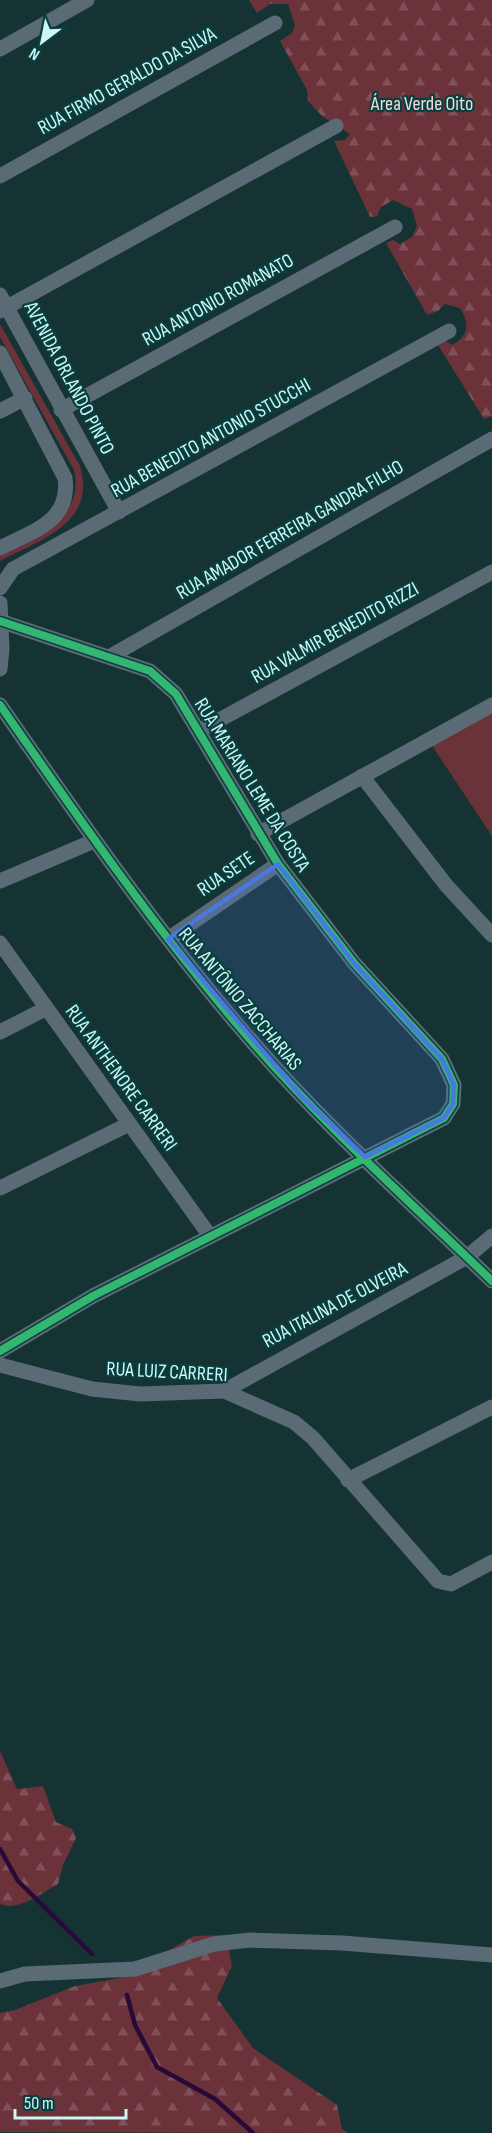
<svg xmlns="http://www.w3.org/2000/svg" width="492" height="2133" font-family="'Sofia Sans Condensed',sans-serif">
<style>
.forest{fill:url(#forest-firs)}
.park{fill:#6b323a}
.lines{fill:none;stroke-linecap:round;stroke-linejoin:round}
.stream{stroke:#280a38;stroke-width:4.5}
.minor{stroke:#5a6b76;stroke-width:15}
.cycleway-casing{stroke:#0a3f3f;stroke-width:11}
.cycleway{stroke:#33b770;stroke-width:8}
.marked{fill:#4978e0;fill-opacity:0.2;stroke:#4978e0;stroke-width:4.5;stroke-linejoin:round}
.labels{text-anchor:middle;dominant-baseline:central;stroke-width:4.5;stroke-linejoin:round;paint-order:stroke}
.street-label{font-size:20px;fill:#ccf7f6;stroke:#0a3f3f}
.park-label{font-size:20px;fill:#f4d9db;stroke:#0a3f3f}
</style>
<defs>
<pattern id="forest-firs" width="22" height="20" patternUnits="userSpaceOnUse" patternTransform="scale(1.5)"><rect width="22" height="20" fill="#6b323a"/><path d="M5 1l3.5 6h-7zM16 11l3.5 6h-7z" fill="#7f5057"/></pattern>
</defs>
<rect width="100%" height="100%" fill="#163333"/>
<path class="forest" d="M249 0H492V416L484 419 438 345 446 341 452 345C469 337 470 323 460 308L445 304 438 311 427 315 386 243 393 240 400 244 412 237 417 226 412 209 393 200 381 207 377 216 370 217 334 141 345 140 350 134 322 116 308 101 307 90 280 41 292 33 295 26 288 4H270L257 13Z
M0 1751 17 1789 43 1786 56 1822 72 1829 76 1838 63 1865 58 1884C42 1893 18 1912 0 1904Z
M226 1935 232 1966 217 1998 253 2048 337 2105 342 2129 348 2133 0 2132V2013L15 2010 75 1986 120 1978 194 1936Z"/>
<path class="park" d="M0 324 80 466C97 523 40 540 0 561V554C35 535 85 519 74 470L0 337Z
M492 710V836L431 744Z"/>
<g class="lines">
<path class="stream" d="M0 1849 18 1881 92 1954
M127 1995 135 2025 157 2067 215 2099 253 2133"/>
<path class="minor" d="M0 49 87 0
M0 176 275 23
M0 295 119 512
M0 311 336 126
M0 353 65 478C71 522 32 531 0 548
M61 410 395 227
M0 411 25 398
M0 588 13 569 449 331
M0 603 2 649 0 669
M0 621 150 671 176 694 278 864 354 963 442 1059 454 1085 453 1104 444 1118 93 1296 0 1351
M109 657 492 439
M0 705C77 816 154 927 242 1030 318 1120 407 1199 492 1281
M199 731 492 572
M362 776 446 885 492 935
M258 834 492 705
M0 881 94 841
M168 939 278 864
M0 943 210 1236
M0 1032 45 1009
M0 1188 129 1124
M0 1365 92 1389 140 1394 224 1391 294 1422 313 1438 438 1581 451 1584 492 1562
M224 1391 467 1257 492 1236
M348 1480 492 1407
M0 1981 25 1974 135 1969 214 1944 250 1940 342 1943 492 1955"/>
<defs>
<path id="cycleway" d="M0 621 150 671 176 694 278 864 354 963 442 1059 454 1085 453 1104 444 1118 93 1296 0 1351
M0 705C77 816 154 927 242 1030 318 1120 407 1199 492 1281"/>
</defs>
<use href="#cycleway" class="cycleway-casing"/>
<use href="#cycleway" class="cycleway"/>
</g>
<path class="marked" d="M278 864 354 963 442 1059 454 1085 453 1104 444 1118 365 1157 301 1096 168 939Z"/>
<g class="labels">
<g class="street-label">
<text transform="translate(127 81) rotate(-29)">RUA FIRMO GERALDO DA SILVA</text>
<text transform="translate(218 300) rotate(-29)">RUA ANTONIO ROMANATO</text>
<text transform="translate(69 378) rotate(62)">AVENIDA ORLANDO PINTO</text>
<text transform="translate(211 438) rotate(-29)">RUA BENEDITO ANTONIO STUCCHI</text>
<text transform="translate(290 530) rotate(-30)">RUA AMADOR FERREIRA GANDRA FILHO</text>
<text transform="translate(335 633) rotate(-29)">RUA VALMIR BENEDITO RIZZI</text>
<text transform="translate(252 785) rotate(58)">RUA MARIANO LEME DA COSTA</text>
<text transform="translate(226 874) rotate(-34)">RUA SETE</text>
<text transform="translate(240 999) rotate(50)">RUA ANTÔNIO ZACCHARIAS</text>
<text transform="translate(121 1078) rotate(54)">RUA ANTHENORE CARRERI</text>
<text transform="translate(335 1305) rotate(-28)">RUA ITALINA DE OLVEIRA</text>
<text transform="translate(167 1372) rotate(3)">RUA LUIZ CARRERI</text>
</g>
<g class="park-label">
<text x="422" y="104">Área Verde Oito</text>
</g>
</g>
<g transform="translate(42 42) rotate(212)" stroke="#0a3f3f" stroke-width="4.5" paint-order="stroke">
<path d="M0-4.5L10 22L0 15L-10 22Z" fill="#ccf7f6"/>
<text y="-9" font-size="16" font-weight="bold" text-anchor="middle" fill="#ccf7f6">N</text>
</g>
<path d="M15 2109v9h111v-9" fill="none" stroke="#ccf7f6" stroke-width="3"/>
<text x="24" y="2109" font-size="18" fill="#ccf7f6" stroke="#0a3f3f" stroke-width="4.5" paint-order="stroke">50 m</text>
</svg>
